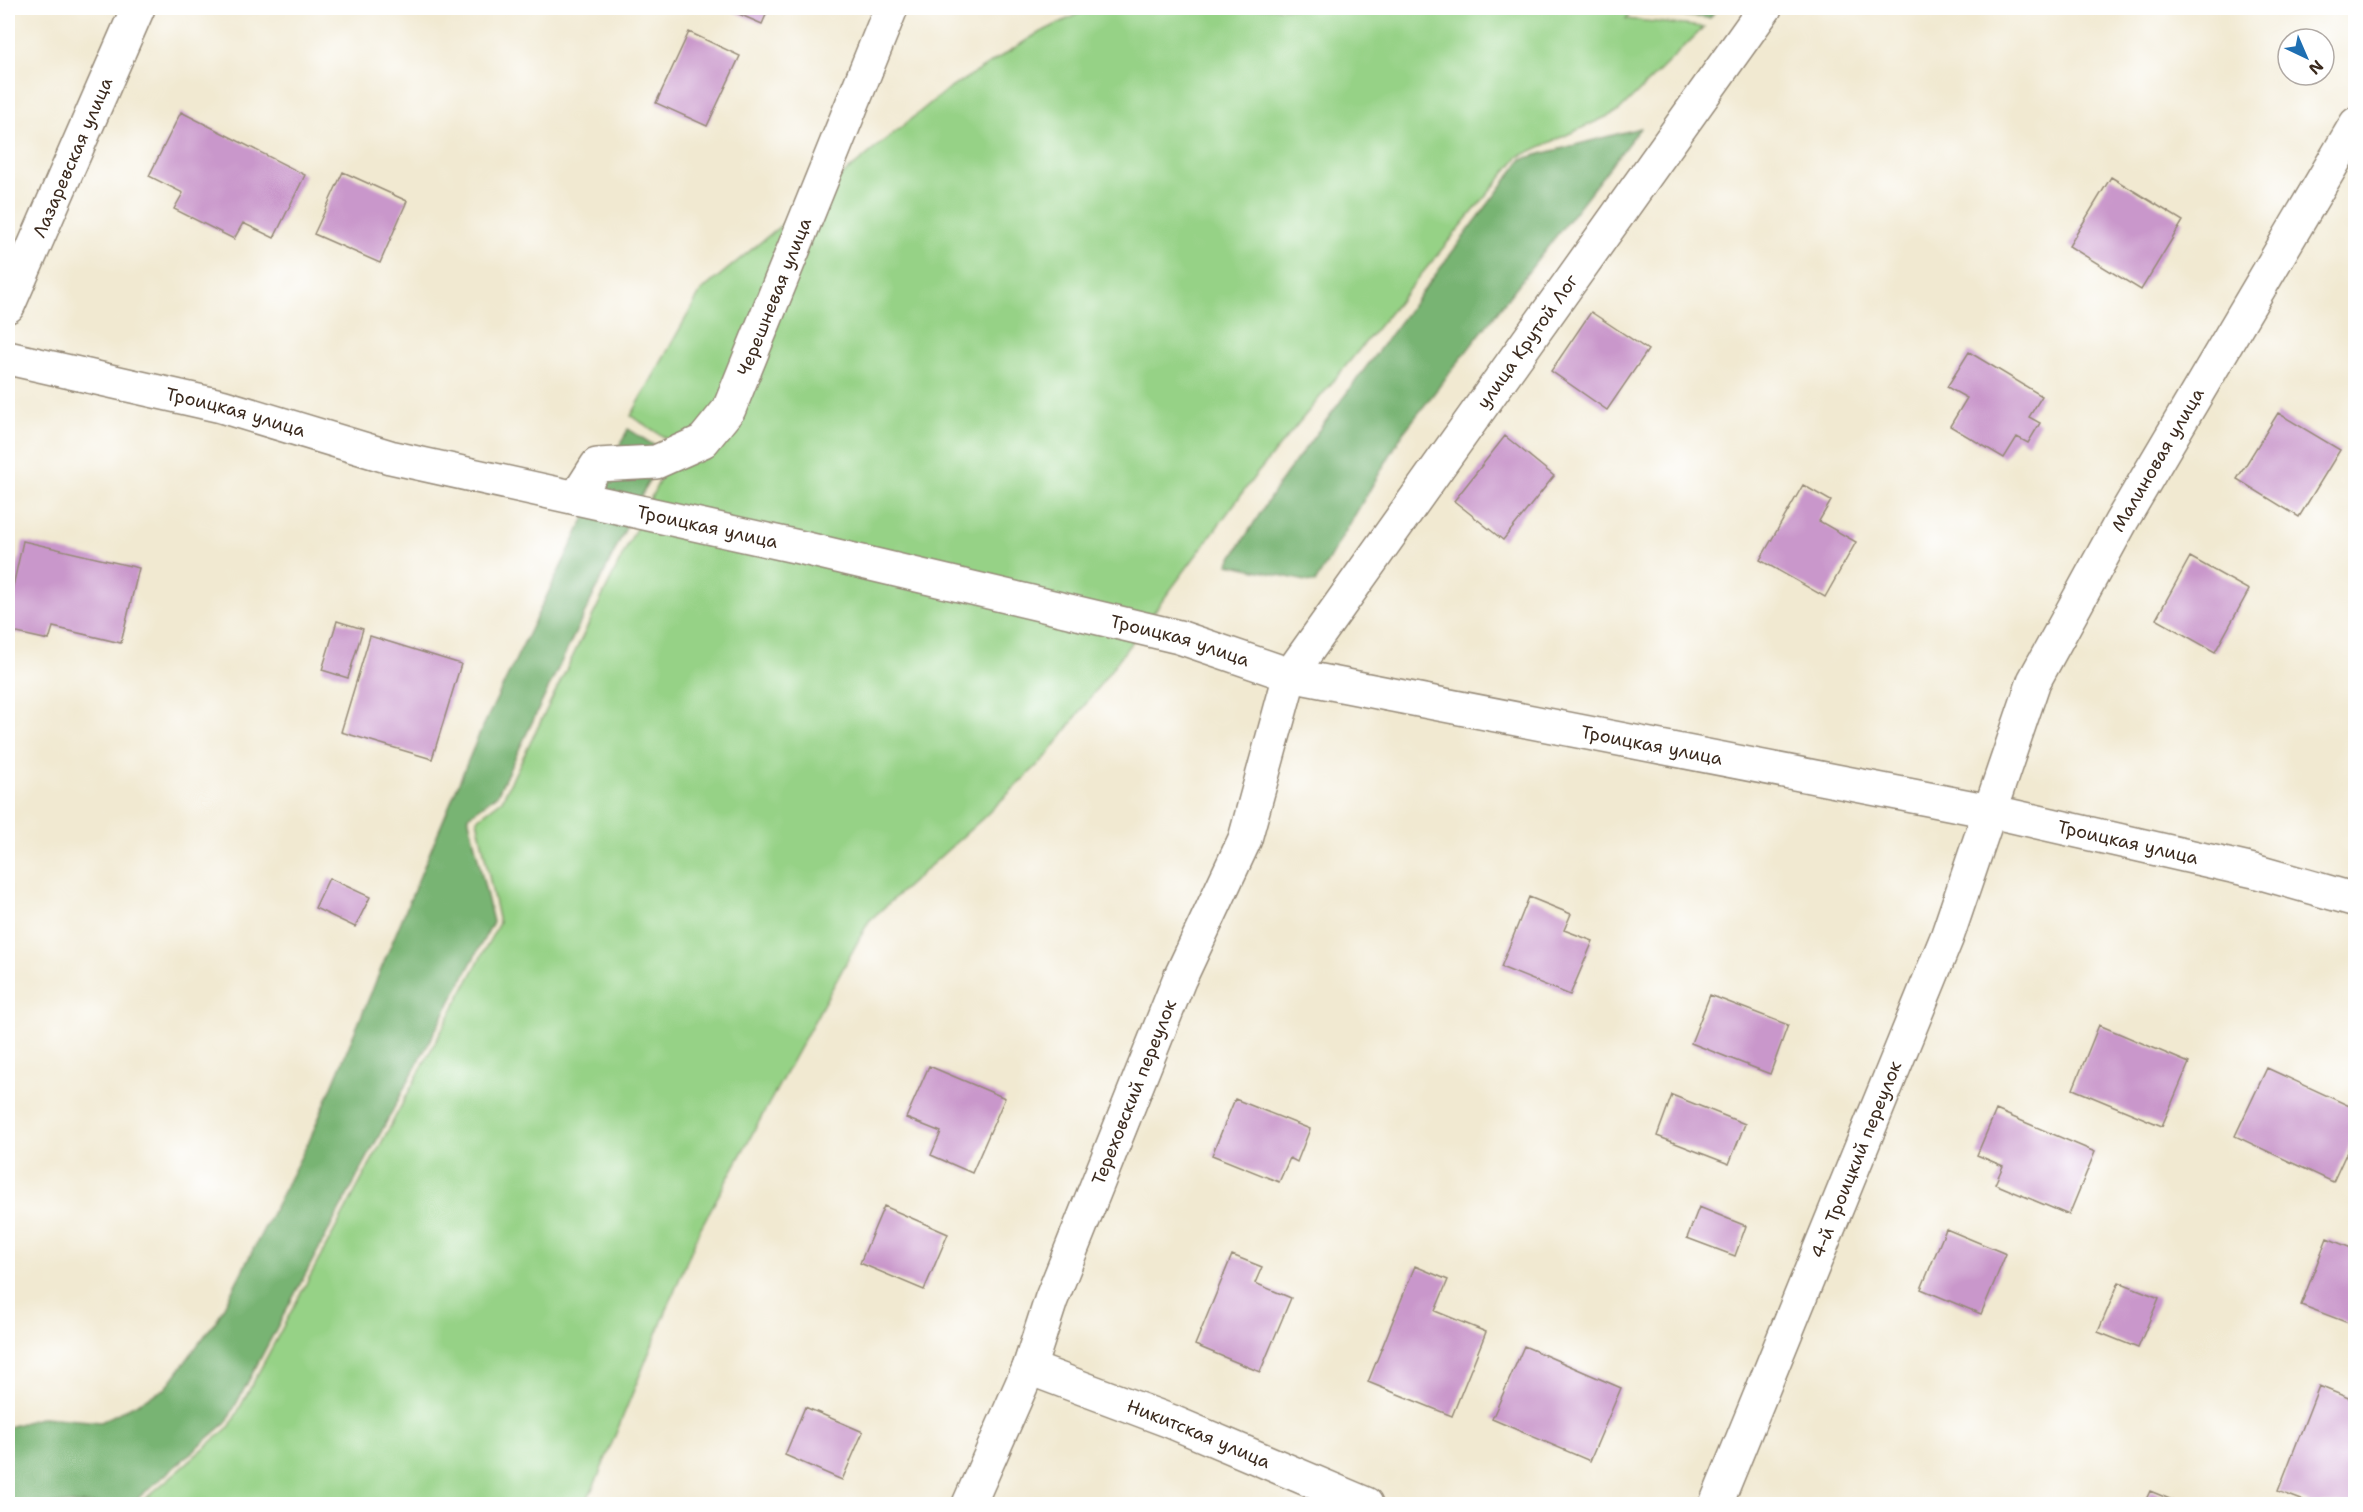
<svg xmlns="http://www.w3.org/2000/svg" width="2363" height="1512" font-family="'Shantell Sans',sans-serif">
<style>
.green{fill:#96d286;stroke:#687e52;stroke-width:1.5}
.forest{fill:#78b473;stroke:#5a6f48;stroke-width:1.5}
.building{fill:#c997cb}
.lines{fill:none;stroke-linecap:round;stroke-linejoin:round}
.minor-casing{stroke:#968a78;stroke-width:36}
.minor{stroke:#fff;stroke-width:33}
.labels{text-anchor:middle;dominant-baseline:central;stroke-width:4.5;stroke-linejoin:round;paint-order:stroke}
.street-label{font-size:18px;fill:#3b2a1e;stroke:#fff}
</style>
<rect width="100%" height="100%" fill="#fff"/>
<filter id="ink" filterUnits="userSpaceOnUse"><feTurbulence type="fractalNoise" baseFrequency=".0167" numOctaves="2"/><feDisplacementMap in="SourceGraphic" scale="12" xChannelSelector="R" yChannelSelector="G"/><feConvolveMatrix kernelMatrix="1 2 1 2 8 2 1 2 1" color-interpolation-filters="sRGB"/></filter>
<filter id="wash" filterUnits="userSpaceOnUse"><feTurbulence type="fractalNoise" baseFrequency=".008" numOctaves="4" result="noise"/><feDisplacementMap in="SourceGraphic" scale="24" xChannelSelector="R" yChannelSelector="G"/><feGaussianBlur stdDeviation="1.35" result="paint"/><feColorMatrix in="noise" values="0 0 0 0 0 0 0 0 0 0 0 0 0 0 0 0 0 1.4 0 .05"/><feComposite in="paint" operator="in"/></filter>
<g filter="url(#wash)">
<rect width="100%" height="100%" fill="#f1e9d1"/>
<path class="green" d="M1090 8H1634L1626 19 1704 27 1619 111 1518 157 1255 476 1047 756 982 819 869 921 700 1229 598 1477 585 1504H139L230 1426 499 923 477 819 502 800 677 445 631 416 701 291 944 92 1035 35Z"/>
<path class="forest" d="M1637 8H1717L1710 18 1634 12Z
M1640 128 1403 433 1315 583 1228 564 1280 482 1522 159Z
M628 429 663 451 497 795 468 816 493 922 226 1423 131 1504H8V1427L43 1417 101 1422 165 1389 218 1318 310 1139 478 737Z"/>
<g id="blocks">
<path class="building" d="M725 8H769L762 24Z
M689 32 740 56 707 126 656 103Z
M181 112 305 175 274 238 243 223 234 239 174 209 183 193 149 176Z
M343 172 407 201 380 263 314 234Z
M2111 177 2183 221 2141 290 2069 246Z
M1591 312 1648 350 1607 410 1551 371Z
M1969 352 2042 396 2029 417 2040 423 2028 443 2017 437 2004 458 1950 426 1967 398 1947 387Z
M2278 413 2340 450 2299 517 2237 479Z
M1505 436 1554 476 1503 540 1454 501Z
M1803 485 1831 501 1819 521 1856 542 1825 597 1760 560Z
M23 541 139 568 121 643 53 627 49 640 8 631V609Z
M2190 557 2249 590 2215 652 2156 619Z
M337 621 363 629 348 678 322 670Z
M370 636 461 664 432 759 341 732Z
M329 878 370 897 355 927 315 908Z
M1529 897 1571 914 1564 930 1593 941 1570 995 1501 967Z
M1710 995 1788 1025 1770 1074 1691 1043Z
M2099 1025 2189 1063 2162 1126 2073 1089Z
M929 1066 1005 1098 972 1173 931 1155 941 1132 906 1118Z
M2267 1068 2356 1109V1132L2333 1182 2235 1136Z
M1672 1095 1745 1124 1729 1164 1657 1136Z
M1235 1099 1310 1129 1297 1162 1290 1158 1279 1182 1212 1155Z
M1996 1110 2095 1152 2069 1215 1995 1184 2003 1166 1977 1155Z
M884 1206 948 1234 924 1290 860 1263Z
M1699 1207 1746 1226 1735 1256 1687 1238Z
M1946 1229 2006 1254 1981 1314 1921 1289Z
M2327 1238 2356 1250V1326L2301 1305Z
M1232 1255 1262 1267 1255 1283 1291 1298 1260 1372 1195 1345Z
M1415 1266 1448 1280 1435 1311 1486 1332 1452 1416 1368 1382Z
M2119 1282 2159 1298 2138 1348 2098 1332Z
M1524 1346 1621 1388 1590 1461 1492 1419Z
M2319 1386 2356 1401V1504H2312L2278 1491Z
M805 1407 863 1432 842 1480 785 1455Z
M2150 1491 2182 1504H2144Z"/>
</g>
</g>
<g filter="url(#ink)">
<use href="#blocks" fill-opacity="0" stroke="#968a78" stroke-width="1.5"/>
<g class="lines">
<defs>
<g id="minor">
<path id="s1" d="M8 306 138 8"/>
<path id="s2" d="M8 358 221 406 390 457 799 547 1179 637 1290 675 1990 811 2254 871 2356 900"/>
<path id="s3" d="M576 498 597 465 656 462 703 441 729 409 891 8"/>
<path id="s4" d="M1029 1368 1170 1421 1366 1504"/>
<path id="s5" d="M969 1504 1029 1368 1051 1300 1179 980 1245 839 1290 675 1765 8"/>
<path id="s6" d="M1716 1504 1947 937 2034 681 2121 522 2356 124"/>
</g>
</defs>
<use href="#minor" class="minor-casing"/>
<use href="#minor" class="minor"/>
</g>
</g>
<g class="labels">
<g class="street-label">
<text stroke="none"><textPath href="#s1" startOffset="162">Лазаревская улица</textPath></text>
<text stroke="none"><textPath href="#s3" startOffset="312">Черешневая улица</textPath></text>
<text stroke="none"><textPath href="#s5" startOffset="1300">улица Крутой Лог</textPath></text>
<text stroke="none"><textPath href="#s2" startOffset="234">Троицкая улица</textPath></text>
<text stroke="none"><textPath href="#s6" startOffset="1136">Малиновая улица</textPath></text>
<text stroke="none"><textPath href="#s2" startOffset="720">Троицкая улица</textPath></text>
<text stroke="none"><textPath href="#s2" startOffset="1206">Троицкая улица</textPath></text>
<text stroke="none"><textPath href="#s2" startOffset="1690">Троицкая улица</textPath></text>
<text stroke="none"><textPath href="#s2" startOffset="2176">Троицкая улица</textPath></text>
<text stroke="none"><textPath href="#s5" startOffset="444">Тереховский переулок</textPath></text>
<text stroke="none"><textPath href="#s6" startOffset="372">4-й Троицкий переулок</textPath></text>
<text stroke="none"><textPath href="#s4" startOffset="182">Никитская улица</textPath></text>
</g>
</g>
<rect width="2363" height="1512" fill="none" stroke="#fff" stroke-width="30"/>
<g transform="translate(2306 57) rotate(136)"><circle r="28" fill="#ffffff" stroke="#b1aaa5" stroke-width="1.5"/>
<path d="M0-4.5L10 22L0 15L-10 22Z" fill="#1f6fb2"/>
<text y="-9" font-size="16" font-weight="bold" text-anchor="middle" fill="#3b2a1e">N</text>
</g>
</svg>
